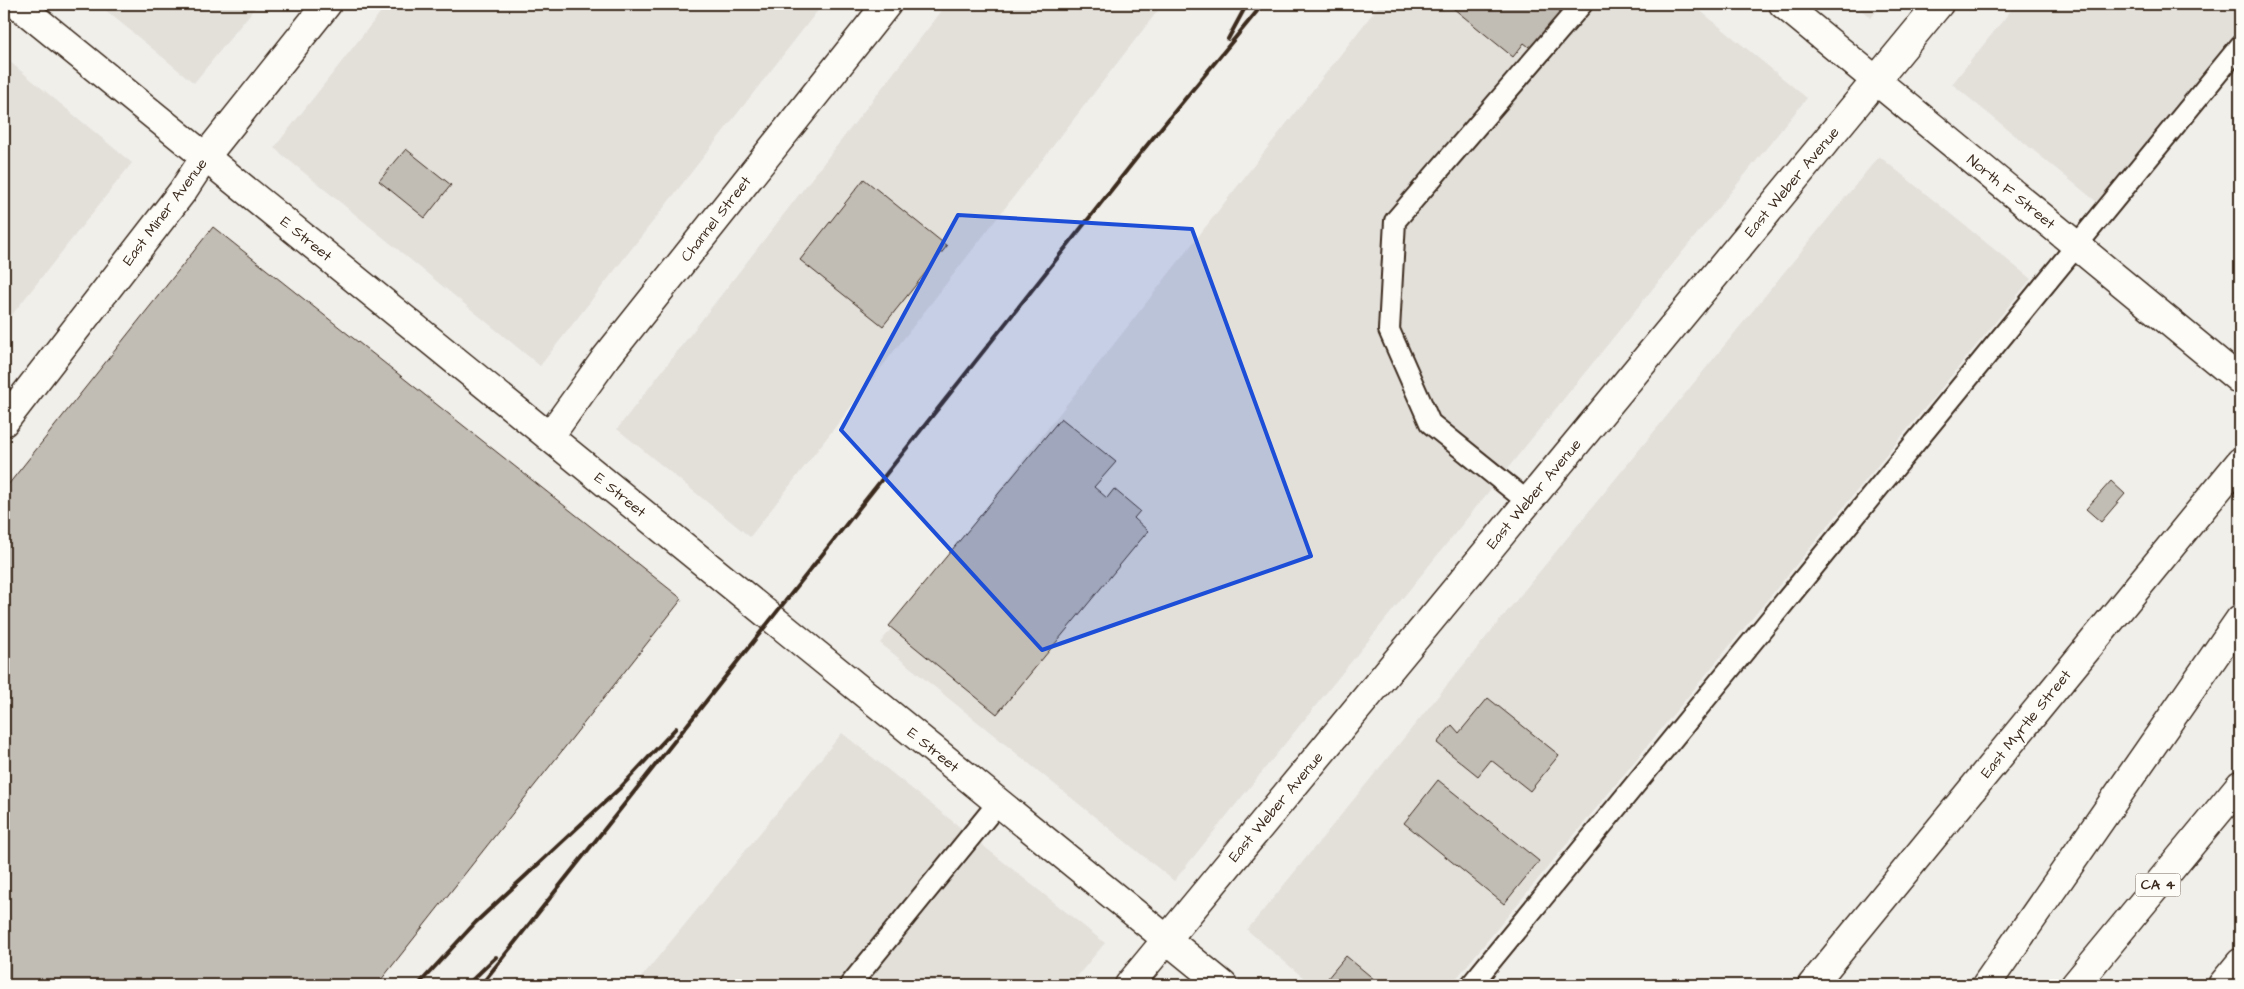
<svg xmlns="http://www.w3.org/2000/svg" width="2244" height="989" font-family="'Architects Daughter',sans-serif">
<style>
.built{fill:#e3e0da}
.building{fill:#c1bcb4;stroke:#3b2a1e}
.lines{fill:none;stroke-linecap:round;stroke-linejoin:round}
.lane-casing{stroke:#3b2a1e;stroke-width:24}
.street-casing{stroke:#3b2a1e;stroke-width:31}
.secondary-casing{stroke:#3b2a1e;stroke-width:31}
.highway-casing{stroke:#3b2a1e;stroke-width:31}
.lane{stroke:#fdfcf7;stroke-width:20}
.street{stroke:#fdfcf7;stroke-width:28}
.secondary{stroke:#fdfcf7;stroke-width:28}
.highway{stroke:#fdfcf7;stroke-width:28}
.rail{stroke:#3b2a1e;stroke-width:4}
.marked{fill:#1d4ed8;fill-opacity:0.2;stroke:#1d4ed8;stroke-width:4;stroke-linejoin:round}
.labels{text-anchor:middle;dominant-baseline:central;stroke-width:4;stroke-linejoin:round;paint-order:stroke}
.shield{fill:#fdfcf7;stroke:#75695f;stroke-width:1}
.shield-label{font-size:14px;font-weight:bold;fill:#3b2a1e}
.street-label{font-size:15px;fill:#3b2a1e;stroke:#fdfcf7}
</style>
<rect width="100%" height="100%" fill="#f1efea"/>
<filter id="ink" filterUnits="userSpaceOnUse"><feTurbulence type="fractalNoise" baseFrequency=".02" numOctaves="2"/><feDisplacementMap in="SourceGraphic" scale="10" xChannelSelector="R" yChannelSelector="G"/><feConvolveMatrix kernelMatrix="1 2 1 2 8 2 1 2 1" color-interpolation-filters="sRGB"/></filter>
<g filter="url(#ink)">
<path class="built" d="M98 4H258L194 83Z
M387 4H823L540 366 274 148Z
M947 4H1163L750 537 617 429Z
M1380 4H1692L1807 98 1174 881 880 643Z
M1854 4H1882L1871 18Z
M2016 4H2240V26L2098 203 1952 84Z
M4 57 132 163 4 325Z
M1879 156 2031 279 1451 985H1312L1247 930Z
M842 733 1105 943 1070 985H635Z"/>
<path class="building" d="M1448 4H1570L1533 50 1524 43 1513 57Z
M406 149 451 185 425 218 379 181Z
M864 179 947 246 883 326 800 260Z
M213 227 682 599 377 985H4V490Z
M1061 418 1116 462 1094 487 1107 498 1114 489 1140 511 1134 518 1148 531 997 714 889 626Z
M2111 481 2125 494 2101 522 2086 509Z
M1488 698 1559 755 1530 791 1491 760 1478 776 1437 743 1452 725 1459 733Z
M1438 780 1539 861 1504 904 1404 823Z
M1346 956 1381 985H1322Z"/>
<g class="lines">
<defs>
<path id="lane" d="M1528 502 1430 423 1389 330 1395 221 1582 4
M850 985 998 803
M1471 985 2240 46"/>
<path id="street" d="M17 4 1223 985
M1783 4 2240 380
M549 437 605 359 887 4
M1129 985 1939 4
M1812 985 2240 462"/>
<path id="secondary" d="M4 422 182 192 205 157 327 4"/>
<path id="highway" d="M1986 985 2240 619
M2075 985 2240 785
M2222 985 2240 963"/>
</defs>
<use href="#lane" class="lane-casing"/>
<use href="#street" class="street-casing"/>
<use href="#secondary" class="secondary-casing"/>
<use href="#highway" class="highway-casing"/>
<use href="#lane" class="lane"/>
<use href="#street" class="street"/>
<use href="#secondary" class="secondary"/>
<use href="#highway" class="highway"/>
<path class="rail" d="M1228 39 1247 4
M418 985 476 922 620 788 676 728
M467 985 496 957
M481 985 1143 150 1263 4"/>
</g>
</g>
<path class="marked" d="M958 215 1192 229 1311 556 1042 650 841 430Z"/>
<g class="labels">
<rect class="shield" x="2135.5" y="873.5" width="45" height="23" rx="4"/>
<g class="shield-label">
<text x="2158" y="885">CA 4</text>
</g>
<g class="street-label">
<text transform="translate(1792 182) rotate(-50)">East Weber Avenue</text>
<text transform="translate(2011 192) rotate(39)">North F Street</text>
<text transform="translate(165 212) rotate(-53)">East Miner Avenue</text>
<text transform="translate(716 219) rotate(-52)">Channel Street</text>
<text transform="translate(306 239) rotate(39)">E Street</text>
<text transform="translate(1534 494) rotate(-50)">East Weber Avenue</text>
<text transform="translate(620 495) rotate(39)">E Street</text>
<text transform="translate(2026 724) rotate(-51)">East Myrtle Street</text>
<text transform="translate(933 750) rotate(39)">E Street</text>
<text transform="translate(1276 807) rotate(-50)">East Weber Avenue</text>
</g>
</g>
<rect width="2244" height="989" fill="none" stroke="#fdfcf7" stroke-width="20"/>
<rect x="10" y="10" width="2224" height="969" fill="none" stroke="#3b2a1e" stroke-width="2" filter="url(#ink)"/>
</svg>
